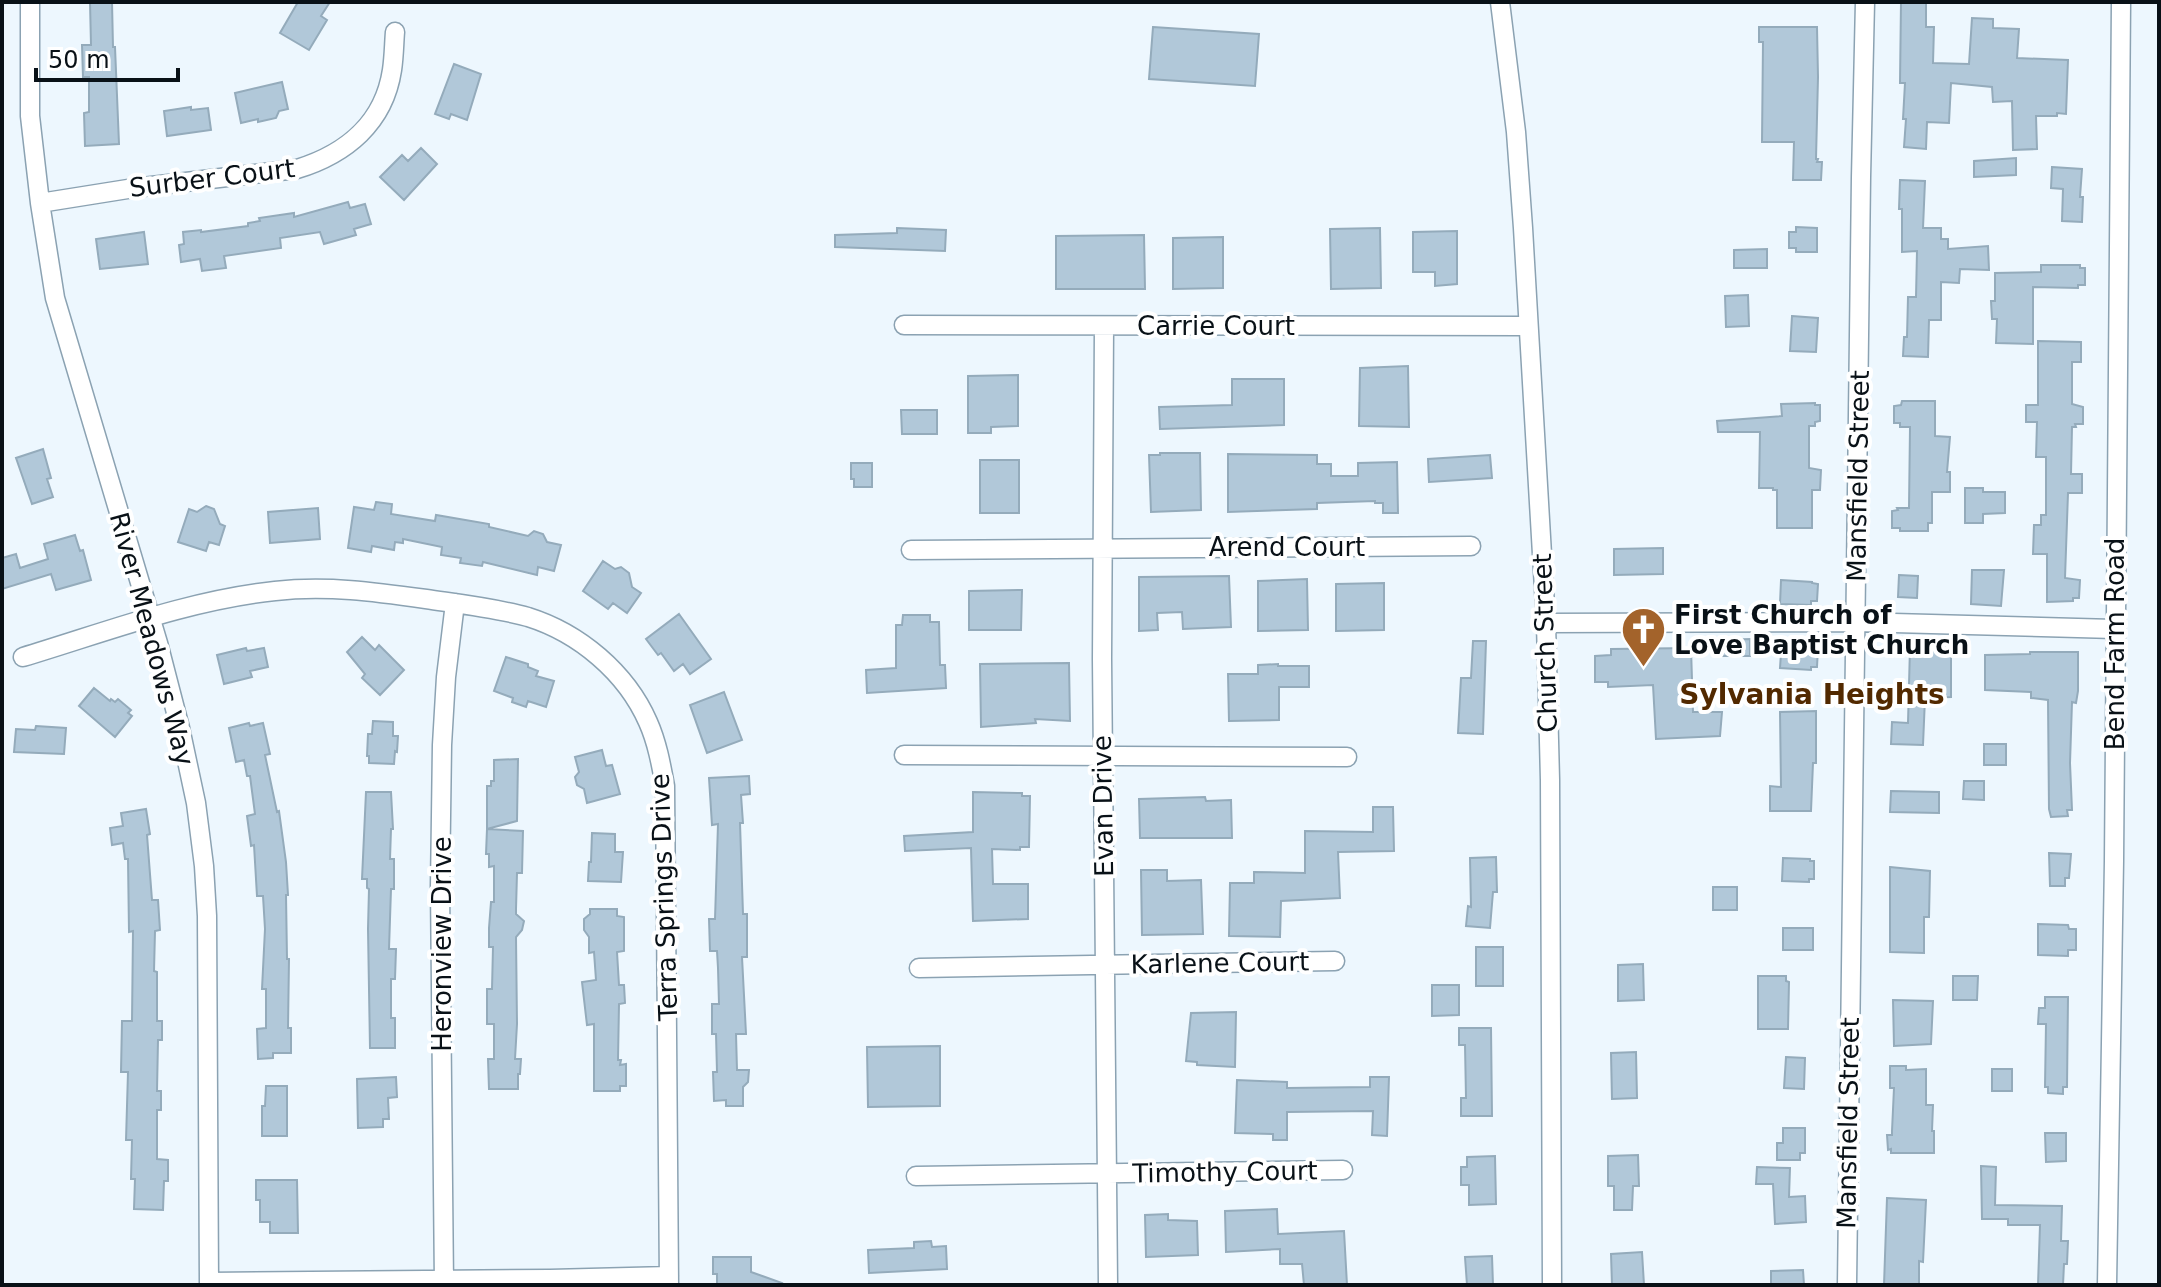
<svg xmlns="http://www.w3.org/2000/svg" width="2161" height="1287" font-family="'DejaVu Sans',sans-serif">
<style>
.building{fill:#b1c8d9;stroke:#94abbb;stroke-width:2}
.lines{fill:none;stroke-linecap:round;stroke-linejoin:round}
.minor-casing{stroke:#8ba2b2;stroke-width:21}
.minor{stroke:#fff;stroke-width:18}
.labels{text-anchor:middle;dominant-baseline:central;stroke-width:8;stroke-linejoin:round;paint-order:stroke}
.street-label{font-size:26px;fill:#091117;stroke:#fff}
.poi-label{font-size:26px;font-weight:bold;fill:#091117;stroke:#fff;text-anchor:start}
.neighbourhood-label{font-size:28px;font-weight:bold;fill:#522900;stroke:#fff}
</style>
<rect width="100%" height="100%" fill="#edf7fe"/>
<path class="building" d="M90 2H112L113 47H115L119 144 85 146 84 113 89 112V77H83L82 45H91Z
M298 2H330L321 16 327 20 309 50 280 33Z
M1901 2H1926V27H1934L1933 63 1969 64 1972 18 1993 19V28L2019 29 2017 58 2068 60 2066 114 2057 113V116H2036L2037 149 2013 150 2012 101 1993 102 1992 87 1951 83 1949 123 1927 122 1926 149 1904 147 1906 119H1903L1905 83H1900Z
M1153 27 1259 34 1255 86 1149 79Z
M1759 27H1817L1818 77 1816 159H1818L1817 162H1822L1821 180H1793L1794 142H1762L1763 42H1759Z
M454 64 481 74 467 120 451 114 449 119 435 114Z
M282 82 288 109 279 111 276 118 258 122V119L241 123 235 93Z
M191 107V110L208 108 211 130 167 136 164 111Z
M421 148 437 164 404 200 380 177 402 155 408 161Z
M2016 158V175L1974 177V161Z
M2052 167 2082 169 2080 197H2083L2082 222 2062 221 2063 189 2051 188Z
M1900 180 1925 181 1923 228H1941V239H1948V249L1988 246 1989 270 1960 269 1959 283 1941 282V320H1929L1928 357 1903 356 1904 337H1907L1908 297H1916L1917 251 1902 252V209H1899Z
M348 202 350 208 365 204 371 224 354 229 356 235 324 244 320 232 280 238 281 248 224 256 226 268 202 271 200 259 181 262 179 245 184 244 183 232 201 230V232L248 226V223L260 221 259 218 294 213V217Z
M1796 227 1817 228V252H1796V248H1789V232H1796Z
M897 228 946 230 945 251 835 247V235L897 233Z
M1380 228 1381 288 1331 289 1330 229Z
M1457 231V284L1435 286V272H1413V232Z
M144 232 148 264 100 269 96 239Z
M1144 235 1145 289H1056V236Z
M1223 237V288L1173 289V238Z
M1767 249V268H1734V250Z
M2041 265H2080V268H2085V285H2078V288L2033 287V344L1996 343 1997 319H1992L1991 301H1995V273L2041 272Z
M1748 295 1749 326 1726 327 1725 296Z
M1792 316 1818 318 1816 352 1790 351Z
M2038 341 2081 342V362H2072V404L2083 407V424H2075L2076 427H2072L2071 474H2082V493H2068L2065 578 2080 580 2079 598H2073V601L2047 602V554H2033L2034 525H2041V515H2046V457H2036L2037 422H2026V405H2038Z
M1408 366 1409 427 1359 426 1360 368Z
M1018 375V426L991 427V433H968V376Z
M1232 379H1284V425L1160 429 1159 407 1232 405Z
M1902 401H1935V436L1950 437 1947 472H1950V492H1932V523H1928V531H1900V528H1892V511L1898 510 1897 508H1909L1910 427H1900V423H1894V406L1901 405Z
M1815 403V405H1820V421L1815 422V426H1809V468L1821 470 1820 490H1812V528H1777V490H1773V488H1759L1760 432H1718L1717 421 1782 416 1781 404Z
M901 410H937V434H902Z
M43 449 51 478 47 479 53 497 32 504 16 458Z
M1160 453H1200L1201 510 1151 512 1149 455H1160Z
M1228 454 1317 455V464H1331V476H1358V463L1397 462 1398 513H1383V503H1375V501L1317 503V509L1228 512Z
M1490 455 1492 478 1429 482 1428 459Z
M980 460H1019V513H980Z
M851 463H872V487H854V479H851Z
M1965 488H1983V492H2005V513L1983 514V523H1965Z
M376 502 392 504 391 514 435 521 436 515 489 524V527L528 536 534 531 543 534 547 542 561 545 554 571 538 567 537 575 483 562 482 566 460 563 461 558 441 555 442 547 403 539V543L395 542 394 550 372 546 371 552 348 548 354 507 374 510Z
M206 506 214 509 220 524 225 526 219 545 209 542 206 551 178 542 189 509 197 512Z
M318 508 320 539 270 543 268 512Z
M75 535 80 551 83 550 91 580 56 590 51 574 2 589V558L16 554 20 568 48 559 44 544Z
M1663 548V574L1614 575V549Z
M603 561 615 569 621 567 629 573 632 587 641 593 627 613 613 603 608 609 583 591Z
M1972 570H2004L2001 606 1971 604Z
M1899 575 1918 576 1917 598 1898 597Z
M1229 576 1231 627 1183 629 1182 612 1157 613 1158 630 1139 631V577Z
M1307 579 1308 630 1258 631V581Z
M1781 580 1812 582V583L1818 584 1817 601H1811V605L1780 604Z
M1384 583V630L1336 631V584Z
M1022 590 1021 630H969V591Z
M679 614 711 659 690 674 683 664 674 671 661 653 658 655 646 639Z
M903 615H930V622H939L940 665H945L946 688 867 693 866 670 896 668V625H902Z
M362 637 375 650 379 645 404 670 380 695 362 678 365 674 347 652Z
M1750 639V656H1716V640Z
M1473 641H1486L1483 734 1458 733 1461 678H1471Z
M1917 642H1951V697L1925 698 1923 745 1891 744 1892 722 1908 723 1910 647H1917Z
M1786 646 1818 648 1817 667H1811V670L1780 668 1781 653H1786Z
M246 648 247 651 264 648 268 667 250 671 252 677 224 684 217 655Z
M1691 648 1693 712H1722L1720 736 1656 739 1653 685 1608 687V682H1595V656L1611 655V649Z
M2030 652H2078V691L2076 703 2072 702 2070 763 2072 810H2067L2068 816 2051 817 2049 809 2048 700 2031 698V692L1985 690V655L2030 654Z
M506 657 528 664V667L538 671 536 676 554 681 546 707 528 701 526 707 512 702 513 698 494 691Z
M1069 663 1070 721 1035 719 1036 723 981 727 980 664Z
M1278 664V666H1309V687H1279V720L1229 721 1228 674H1258V665Z
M94 688 110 701 111 699 115 702 118 699 131 710 128 713 132 716 115 737 79 706Z
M724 692 742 740 707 753 690 705Z
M1816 711V763H1813L1811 811H1770V786L1781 787 1780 712Z
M373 721 393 722V736H398L397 752 395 751 394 764 369 763V756H367L368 734H372Z
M249 723 250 726 263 723 270 754 265 755 277 812 279 811 286 862 288 895H286L287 959H289L288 1028H291V1053H273V1058L258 1059 257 1029 266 1028V989H262L265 929 263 896H257L254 845 251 846 247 816 255 814 250 776H247L244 760 236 762 229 728Z
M36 726 66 728 64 754 14 752 16 729 35 730Z
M1984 744H2006V765H1984Z
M602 750 606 766 612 765 620 794 587 803 584 789 577 785 575 777 579 772 575 757Z
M518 759 517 821 487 829V786H491V781H494V760Z
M749 776 750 794 741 795 743 823H740L743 914H747V957H742L746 1034H736L737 1070H749L748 1082 743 1087V1106H726V1100L714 1101 713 1072H717L716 1034H712V1004H719L718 968 717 951H710L709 919H715L718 824 712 825 709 778Z
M1964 781H1984V800L1963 799Z
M1891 791 1939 792V813L1890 812Z
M366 792H391L393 829H391L390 859H394V889H391L389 949H396L395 979H391V1018H395V1048H370L368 929 369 889 367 888V879H362Z
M973 792 1022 793V796H1030L1029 847H1020V850L992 849 993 884H1028V919L973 921 971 848 905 851 904 836 973 832Z
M1205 797 1206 801 1231 800 1232 838H1140L1139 799Z
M1373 807H1393L1394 851 1338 852 1340 898 1281 901 1280 937 1229 936 1230 883H1254V872L1305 873V831L1373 832Z
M146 809 150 834 147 835 152 900H158L160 930 155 931 154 971 157 972V1021H162V1040H158L157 1091H161V1110H157V1159L168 1160V1181H164L163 1210 134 1209 135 1179H131L132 1140H126L128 1072H121L122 1021H132L133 931 129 932 128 859H125L123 843 112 845 110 828 123 826 121 813Z
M487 829 523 831 522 873H517L516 909V914L524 921 522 930 516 937 517 1024 515 1059H521L520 1074H518V1089H489L488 1059H494V1024H487V989H492L493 947H489V928L491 902H494V866L489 867V854H486Z
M592 833 615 834V852H623L621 882 588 881 589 862H591Z
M2049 853 2071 854 2069 878H2065V886H2050Z
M1496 857 1497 892H1493L1490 928 1466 926 1468 906 1471 907 1470 858Z
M1783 858 1810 859V861H1814V879H1809V882L1782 881Z
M1890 867 1930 871 1929 917H1924V953L1890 952Z
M1141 870H1167V881L1201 880 1203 934 1142 935Z
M1713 887H1737V910H1713Z
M590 909H617V916L624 917V951L617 952 619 985H624L625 1003 619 1004 618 1060H621L620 1065 626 1064V1086H620V1091H594V1024L587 1025 582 982 596 980 594 952 589 953V937L584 930V919L590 914Z
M2038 924 2068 925 2069 929H2076V950H2068V956L2038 955Z
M1783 928H1813V950H1783Z
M1476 947H1503V986H1476Z
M1643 964 1644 1000 1618 1001V965Z
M1758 976H1786V981L1789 982 1788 1029H1758Z
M1953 976H1978L1977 1000H1953Z
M1432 985H1459V1015L1432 1016Z
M2045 997H2068L2067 1087H2063V1094L2048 1093V1087H2045L2046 1024H2038L2039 1008H2045Z
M1893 1000 1933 1001 1931 1044 1894 1046Z
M1236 1012 1235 1067 1197 1065V1062L1186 1061 1191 1013Z
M1459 1028H1491L1492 1116H1461V1098H1466L1465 1045H1459Z
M940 1046V1106L868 1107 867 1047Z
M1636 1052 1637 1098 1612 1099 1611 1053Z
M1786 1057 1805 1058 1804 1089 1784 1088Z
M1890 1066H1906V1070L1926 1069V1105H1933L1932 1131H1934V1153H1891V1149L1888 1150 1887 1135H1892V1131L1894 1088H1890Z
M1992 1069H2012V1091H1992Z
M396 1077 397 1097 388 1098 389 1119H383V1127L358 1128 357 1079Z
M1370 1077H1389L1387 1136 1372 1135 1373 1111 1287 1112V1140H1273V1134L1235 1133 1237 1080 1287 1082V1088L1370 1087Z
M266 1086H287V1136H262V1106H265Z
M1783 1128H1805V1153H1800V1160H1777V1143H1783Z
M2045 1133H2066V1161L2046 1162Z
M1638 1155 1639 1186H1633L1632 1210H1614V1186H1608V1156Z
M1495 1156 1496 1204 1469 1205V1185H1461V1167H1467V1157Z
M1981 1166 1996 1167 1995 1205 2062 1206 2061 1241H2068L2067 1264H2064L2063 1285H2038L2040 1225H2008V1219H1982Z
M1757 1167 1790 1168 1789 1197 1805 1196 1806 1222 1775 1224 1773 1184H1756Z
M256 1180H297L298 1233H270V1222H260V1200H256Z
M1887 1198 1926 1200 1923 1262 1919 1261V1285H1884Z
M1277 1209 1278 1234 1344 1231 1347 1285H1304L1302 1264H1280V1249L1226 1252 1225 1211Z
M1168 1214V1220L1197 1221 1198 1255 1146 1257 1145 1215Z
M931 1241 932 1247 946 1246 947 1269 869 1273 868 1250 914 1248V1242Z
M1642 1252 1644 1285H1612L1611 1254Z
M1492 1256 1493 1285H1467L1465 1257Z
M713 1257H751V1272L782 1283 781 1285H717V1274H713Z
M1803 1270 1804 1285H1771V1271Z"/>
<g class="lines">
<defs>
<path id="minor" d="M30 2V116L40 203 55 298 158 643 180 728 196 803 204 866 207 916 209 1285
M1500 2 1516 132 1523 228 1546 623 1550 780 1552 1285
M40 203 134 188 297 169C346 154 384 123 392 70 394 57 394 44 395 32
M904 325 1528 326
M1104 327 1102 659 1108 1285
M911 550 1471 546
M1546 623 1856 622 2114 629
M23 657C106 632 189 600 275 591 326 585 376 592 426 599 460 604 496 608 528 617 579 633 626 672 648 722 657 742 661 764 665 786L669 1285
M904 755 1347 757
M919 968 1335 961
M916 1176 1343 1170
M209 1282 550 1279 669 1276
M444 1285 440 887 442 745 446 677 455 603
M1847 1285 1861 177 1865 2
M2107 1285 2114 861 2121 2"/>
</defs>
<use href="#minor" class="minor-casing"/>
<use href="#minor" class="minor"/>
</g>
<defs>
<symbol id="church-pin" viewBox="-11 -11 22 30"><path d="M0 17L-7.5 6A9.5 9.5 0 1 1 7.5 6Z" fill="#a3632b" stroke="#fff"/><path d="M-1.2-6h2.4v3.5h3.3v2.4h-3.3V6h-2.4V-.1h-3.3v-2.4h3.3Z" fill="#fff"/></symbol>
</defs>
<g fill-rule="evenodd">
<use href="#church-pin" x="1618" y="604" width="51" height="69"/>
</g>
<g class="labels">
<g class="street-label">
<text transform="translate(212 178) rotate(-7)">Surber Court</text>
<text x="1216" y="326">Carrie Court</text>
<text transform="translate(1858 476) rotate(-89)">Mansfield Street</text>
<text x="1287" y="547">Arend Court</text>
<text transform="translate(152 639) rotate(75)">River Meadows Way</text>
<text transform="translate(1545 643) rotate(-92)">Church Street</text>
<text transform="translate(2115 644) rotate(-90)">Bend Farm Road</text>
<text transform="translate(1103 806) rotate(-91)">Evan Drive</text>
<text transform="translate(664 897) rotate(-92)">Terra Springs Drive</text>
<text transform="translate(442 944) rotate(-90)">Heronview Drive</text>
<text transform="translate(1220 963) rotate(-1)">Karlene Court</text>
<text transform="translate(1848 1123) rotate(-89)">Mansfield Street</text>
<text transform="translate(1225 1172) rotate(-1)">Timothy Court</text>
</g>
<g class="poi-label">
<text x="1674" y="615">First Church of<tspan x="1674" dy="30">Love Baptist Church</tspan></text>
</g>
<g class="neighbourhood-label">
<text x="1812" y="694">Sylvania Heights</text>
</g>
</g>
<rect width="2161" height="1287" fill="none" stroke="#091117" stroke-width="8"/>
<path d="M36 68v12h142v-12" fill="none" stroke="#091117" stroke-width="4"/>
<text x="48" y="68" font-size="24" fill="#091117" stroke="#ffffff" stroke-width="6" paint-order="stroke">50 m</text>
</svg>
